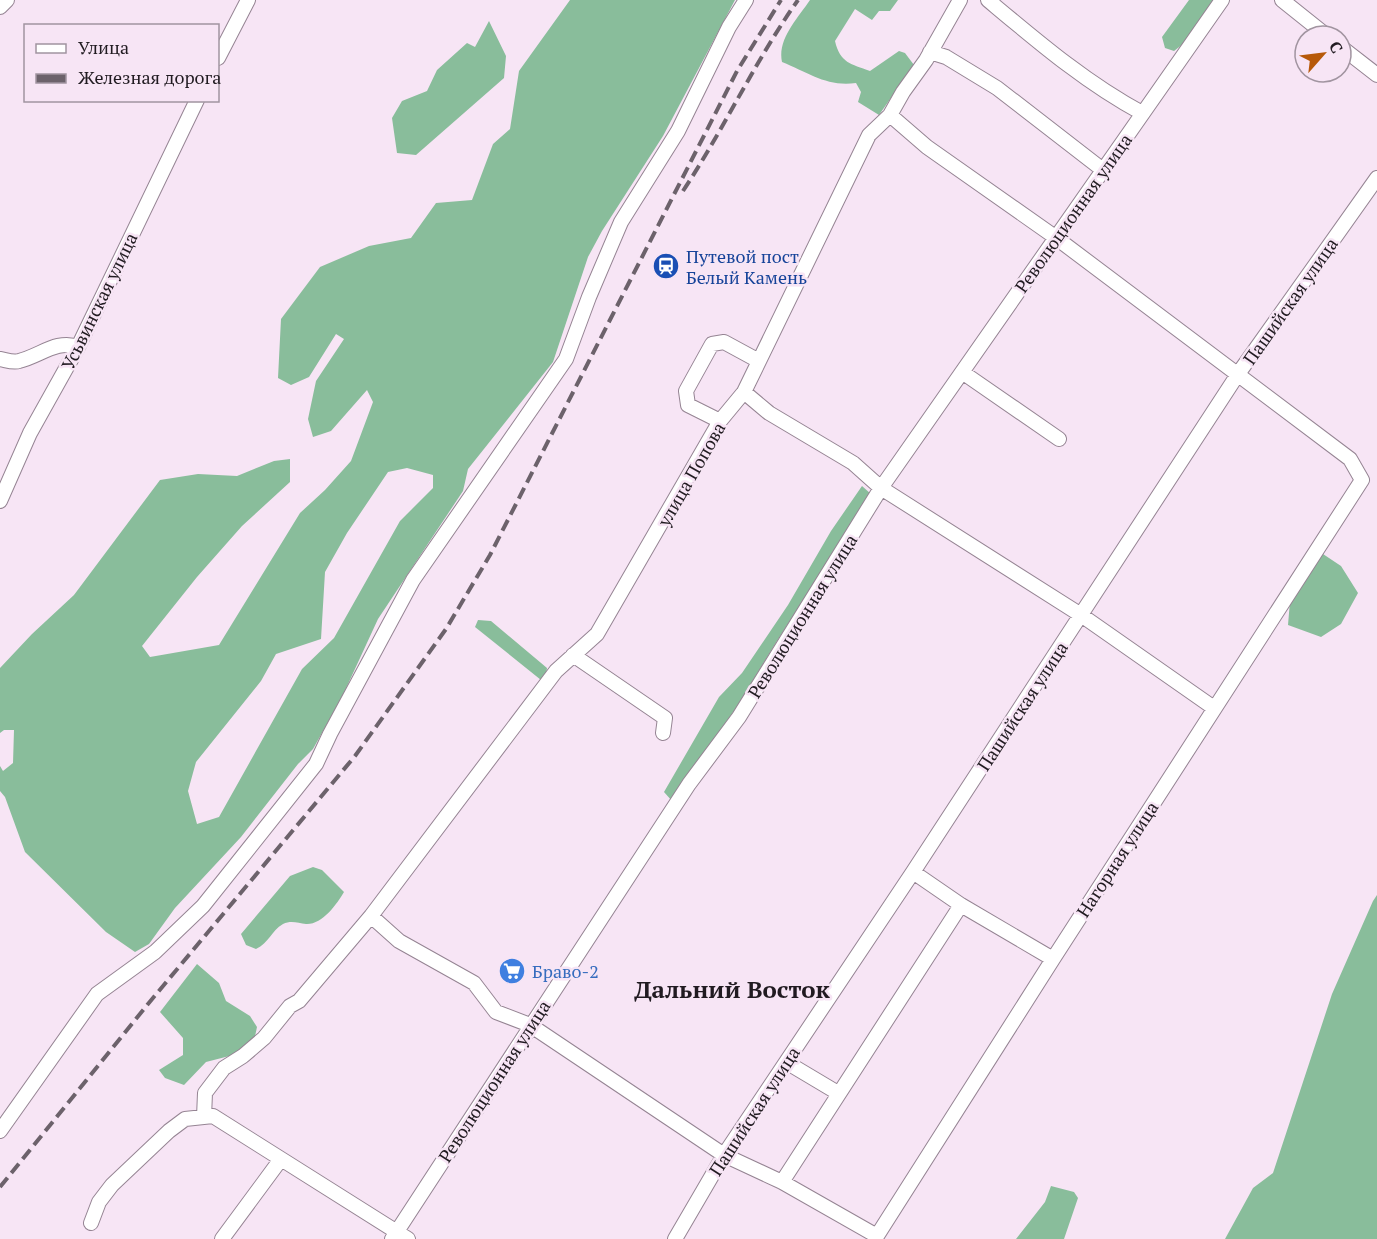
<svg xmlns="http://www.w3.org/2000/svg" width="1377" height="1239" font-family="'PT Serif',serif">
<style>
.forest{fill:#89bd9b;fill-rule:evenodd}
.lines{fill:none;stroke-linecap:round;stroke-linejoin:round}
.minor-casing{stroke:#958493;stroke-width:16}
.minor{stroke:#fff;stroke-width:14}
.rail{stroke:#6c626b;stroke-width:4;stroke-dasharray:12 6;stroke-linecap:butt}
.labels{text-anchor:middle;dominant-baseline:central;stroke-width:5;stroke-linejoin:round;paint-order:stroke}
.street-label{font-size:18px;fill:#211b21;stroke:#f7e5f5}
.transit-label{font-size:18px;fill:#164399;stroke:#f7e5f5;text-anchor:start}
.shop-label{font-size:18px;fill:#366cbe;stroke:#f7e5f5;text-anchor:start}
.district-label{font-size:24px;font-weight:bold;fill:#211b21;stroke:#f7e5f5}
</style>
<rect width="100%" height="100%" fill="#f7e5f5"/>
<path class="forest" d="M570 0H735L663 136 602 231 588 257 553 362 468 469 463 491 378 619 342 697 313 749 298 764 241 837 175 908 149 944 135 952 106 932 25 852 5 797 0 791V766L3 771 13 763 14 730H4L0 733V668L32 634 74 595 160 480 198 474 237 476 274 461 290 459V482L242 526 197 577 142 646 150 657 219 645 300 513 325 490 351 461 373 402 367 390 331 431 313 437 308 419 316 381 344 339 336 334 309 377 291 385 278 378 281 319 320 267 369 246 411 238 436 203 472 200 493 144 510 129 519 71ZM407 468 433 475V488L400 521 334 638 302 669 219 817 197 824 188 791 196 762 261 681 276 654 321 639 325 572 347 533 388 472Z
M810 0H898L890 11H879L872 20 855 9 835 41C840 63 851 64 870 71L899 51 905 53 914 65 879 115 858 102 861 92 856 83C827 87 809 73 782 62 777 39 798 18 810 0Z
M1189 0H1214L1183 44 1174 51 1165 48 1162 37Z
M489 21 506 56 504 78 416 155 397 153 392 118 402 101 427 91 437 70 467 43 475 47Z
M862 486 871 494 777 641 736 708 672 801 664 792 719 697 742 673 788 605 831 531Z
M1323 554 1341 566 1358 593 1341 624 1321 637 1288 625 1290 601Z
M478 620 491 621 547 668 546 675 541 680 475 627Z
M313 867 322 870 344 892C337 904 322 925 306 924 298 923 291 920 283 924 271 931 269 943 256 949L246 945 241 934 290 876Z
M1377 895V1239H1225L1253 1188 1273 1173 1332 994 1373 901Z
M197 964 219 983 226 1001 250 1016 257 1027 254 1041 241 1053 206 1062 184 1085 165 1078 159 1070 183 1055V1038L160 1012Z
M1051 1186 1074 1192 1078 1198 1064 1239H1016L1045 1202Z"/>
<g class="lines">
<defs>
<path id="minor" d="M988 0C1037 41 1086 83 1142 113
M1282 0 1327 36
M0 7 7 0
M1341 47 1377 75
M930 52 946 57 997 88 1103 170
M218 58 248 0
M0 359C6 360 13 363 19 361 40 356 57 339 78 347
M962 372 1059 439
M744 392 769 413 853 463 881 488 1081 615 1214 708
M720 421 688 405 686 391 712 344 724 342 759 361
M0 501 30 433 78 347 197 100
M573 655 665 718 663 733
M913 872 961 905 1053 959
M371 916 399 941 474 983 496 1012 530 1025 724 1155 782 1182 877 1236
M786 1062 838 1093
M204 1117 205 1093 224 1068 243 1056 264 1038 290 1006 299 1001 371 916 556 671 597 634 720 421 744 392 869 135 890 115 903 92 926 60 960 0
M0 1131 97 994 155 952 203 906 316 764 330 734 413 580 566 359 589 297 621 222 678 131 729 27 746 0
M782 1182 961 905
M91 1223 99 1202 112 1185 169 1131 185 1119 213 1116 408 1239
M222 1239 281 1159
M392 1239 689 784 739 717 881 488 1222 0
M675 1239 724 1155 913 872 1238 374 1377 178
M875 1239 1053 959 1362 480 1350 459 1055 237 927 147 890 115"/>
</defs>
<use href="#minor" class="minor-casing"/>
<use href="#minor" class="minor"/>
<path class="rail" d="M683 191C724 129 755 61 798 0
M0 1187 148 1004 355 756 446 629 490 555 737 71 781 0"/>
</g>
<defs>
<symbol id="station-disc" viewBox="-11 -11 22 22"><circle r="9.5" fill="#1a4fb4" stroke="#f7e5f5"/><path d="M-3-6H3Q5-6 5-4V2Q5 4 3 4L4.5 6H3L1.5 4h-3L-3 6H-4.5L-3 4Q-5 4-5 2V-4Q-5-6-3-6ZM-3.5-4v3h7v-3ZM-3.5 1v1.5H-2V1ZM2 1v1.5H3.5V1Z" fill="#fff"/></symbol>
<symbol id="supermarket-disc" viewBox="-11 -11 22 22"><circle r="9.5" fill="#3f7fe0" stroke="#f7e5f5"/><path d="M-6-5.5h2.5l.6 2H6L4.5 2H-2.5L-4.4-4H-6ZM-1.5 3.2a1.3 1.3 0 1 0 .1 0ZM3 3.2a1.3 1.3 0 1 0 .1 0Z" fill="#fff"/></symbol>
</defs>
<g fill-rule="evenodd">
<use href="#station-disc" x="651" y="251" width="30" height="30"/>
<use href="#supermarket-disc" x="497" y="956" width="30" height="30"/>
</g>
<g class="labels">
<g class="street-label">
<text transform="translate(1073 213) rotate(-55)">Революционная улица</text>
<text transform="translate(99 301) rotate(-64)">Усьвинская улица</text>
<text transform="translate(1290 301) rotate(-55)">Пашийская улица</text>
<text transform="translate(691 474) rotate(-60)">улица Попова</text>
<text transform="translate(802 616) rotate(-58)">Революционная улица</text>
<text transform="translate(1022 706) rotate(-57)">Пашийская улица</text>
<text transform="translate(1117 859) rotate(-57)">Нагорная улица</text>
<text transform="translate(494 1081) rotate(-57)">Революционная улица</text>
<text transform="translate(754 1111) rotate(-57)">Пашийская улица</text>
</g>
<g class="transit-label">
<text x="686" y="256">Путевой пост<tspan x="686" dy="21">Белый Камень</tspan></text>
</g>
<g class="shop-label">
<text x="532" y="971">Браво-2</text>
</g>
<g class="district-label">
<text x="732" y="989">Дальний Восток</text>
</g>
</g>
<rect x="24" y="24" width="195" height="78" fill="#f7e5f5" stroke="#a194a0" stroke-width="1.5"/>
<rect x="36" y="44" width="30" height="9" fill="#ffffff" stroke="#a194a0" stroke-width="1.5"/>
<text x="78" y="54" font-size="18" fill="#211b21">Улица</text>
<rect x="36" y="74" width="30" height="9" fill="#6c626b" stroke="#a194a0" stroke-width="1.5"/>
<text x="78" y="84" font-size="18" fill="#211b21">Железная дорога</text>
<g transform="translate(1323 54) rotate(62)"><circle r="28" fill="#f7e5f5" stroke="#a194a0" stroke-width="1.5"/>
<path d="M0-4.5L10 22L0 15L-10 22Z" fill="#b75909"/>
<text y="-9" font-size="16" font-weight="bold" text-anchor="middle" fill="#211b21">С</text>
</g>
</svg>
